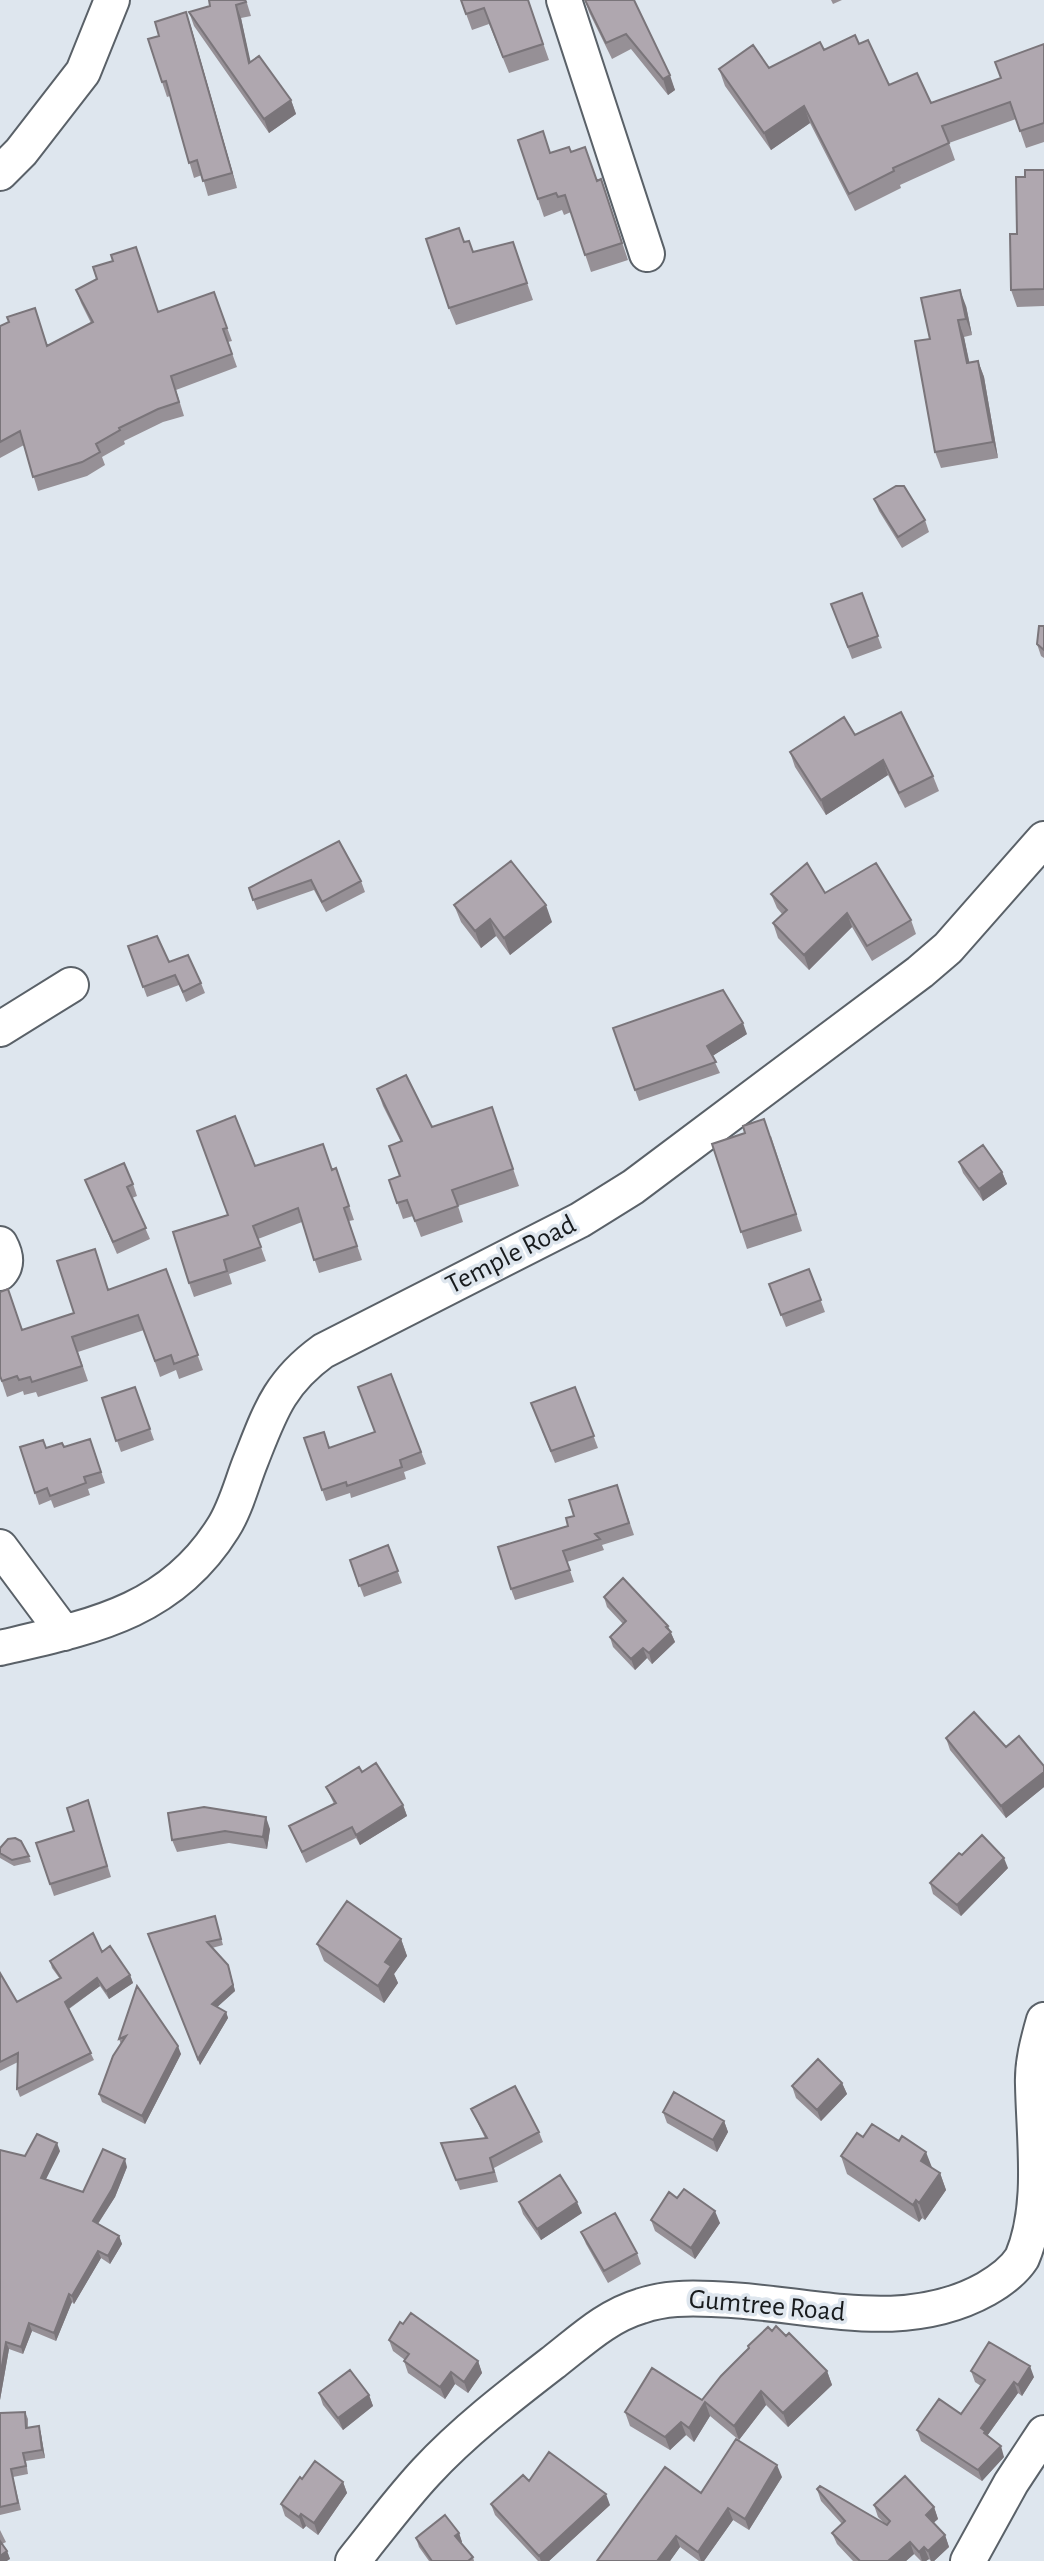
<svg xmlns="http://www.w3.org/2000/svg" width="1044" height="2561" font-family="'Alegreya Sans',sans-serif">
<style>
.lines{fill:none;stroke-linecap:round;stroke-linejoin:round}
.minor-casing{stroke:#5a6168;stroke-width:38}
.minor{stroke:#fff;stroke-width:34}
.wall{fill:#969096}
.shaded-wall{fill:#7a757a}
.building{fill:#afa7af;stroke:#7a757a;stroke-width:2}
.labels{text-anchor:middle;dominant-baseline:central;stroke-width:7;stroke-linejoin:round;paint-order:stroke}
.street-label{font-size:28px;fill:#181b1d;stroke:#dee6ee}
</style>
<rect width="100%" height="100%" fill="#dee6ee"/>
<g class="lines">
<defs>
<path id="minor" d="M564 0 647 254
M0 173 21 152 83 72 112 0
M0 1029 71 985
M0 1244C6 1255 8 1264 0 1273
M0 1547 64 1633
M0 1648C90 1627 170 1613 223 1528 236 1508 242 1482 251 1460 270 1412 279 1383 323 1351L580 1220 633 1187 920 972 948 948 1044 839
M353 2561C377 2531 400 2500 426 2472 464 2431 511 2395 555 2361 582 2340 607 2316 641 2306 665 2298 687 2298 712 2299 805 2301 900 2337 986 2289 1000 2281 1013 2272 1022 2258 1044 2206 1034 2141 1033 2085 1032 2063 1038 2041 1044 2020
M968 2561 1011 2483 1044 2433"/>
</defs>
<use href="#minor" class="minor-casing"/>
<use href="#minor" class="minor"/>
</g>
<path class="wall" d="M209 0H246L251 16 241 18 250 62 291 100 296 114 269 133 194 26 189 12 210 6Z
M461 0H528L549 60 509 73 489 24 472 30Z
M585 0H634L675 90 668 95 631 49 612 59 589 12Z
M831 0H842L833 4Z
M186 12 191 27 237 188 208 196 202 175 194 178 170 96 167 97 162 82 159 36Z
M859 44 889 85 931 103 1001 78 1044 44V142L1026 148 1016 119 949 143 955 160 900 185 901 188 855 211 810 123 771 150 725 86 719 69 769 68 824 50Z
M518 140 551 153 571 152 597 181 601 179 628 260 591 272 571 212 564 215 562 210 544 217Z
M1044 170V306L1017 307 1011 290 1017 234 1025 177Z
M464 242 473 252 513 242 533 300 456 325 449 308Z
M76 290 158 312 214 292 232 341 228 342 237 367 176 390 184 416 163 422 124 441 125 444 102 457 105 465 87 476 38 491 24 445 0 458V326L47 346 91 323 81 303Z
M966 306 972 335 964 337 969 363 978 361 984 377 998 458 941 468 935 452 930 339Z
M874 499 925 520 929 532 902 548 879 511Z
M862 593 882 648 852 659 831 604Z
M1044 626V658L1041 656 1037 644Z
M855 735 933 776 939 791 905 808 888 775 826 815 795 767 790 752Z
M339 841 361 881 365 892 326 912 314 890 257 910 249 888Z
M825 893 911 920 916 934 872 961 852 927 809 970 778 938 773 923 782 914 777 908 771 894Z
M454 905 552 922 510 955 496 936 481 948 461 922Z
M128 946 169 962 201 983 205 993 186 1002 179 985 147 997Z
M613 1028 747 1034 712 1056 720 1073 639 1101Z
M377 1089 432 1127 492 1107 519 1186 458 1206 463 1222 421 1237 413 1216 403 1219 389 1180 400 1176 401 1142 383 1106Z
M771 1136 802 1231 747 1249 712 1144Z
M959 1162 1002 1172 1007 1184 983 1201 963 1173Z
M255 1166 332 1169 336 1168 354 1220 349 1221 362 1260 319 1273 302 1222 258 1239 266 1261 229 1274 232 1284 194 1297 189 1283Z
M85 1180 133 1184 137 1196 132 1198 150 1239 117 1254Z
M166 1269 203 1370 179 1379 176 1370 160 1377 144 1330 78 1352 88 1381 38 1397 36 1392 24 1395 23 1391 7 1397 0 1376 22 1330 74 1313 109 1290Z
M809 1269 825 1312 786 1327 769 1284Z
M391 1374 426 1464 404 1472 406 1479 351 1498 350 1493 326 1501 304 1438 330 1448 374 1432Z
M135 1387 154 1440 121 1452 102 1398Z
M575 1387 598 1448 555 1463 531 1403Z
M90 1439 105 1483 88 1489 90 1495 54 1508 51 1500 39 1505 20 1447H64Z
M617 1485 634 1535 602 1545 604 1550 567 1562 574 1582 515 1600 511 1589 568 1526 574 1516Z
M388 1545 402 1583 364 1597 350 1560Z
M604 1597 670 1631 675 1642 652 1664 647 1658 635 1670 613 1647 610 1637 623 1624 607 1607Z
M946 1738 1006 1747 1044 1766V1787L1006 1818 950 1750Z
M362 1772 403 1805 407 1816 360 1845 356 1838 306 1863 289 1826 334 1804 326 1787Z
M88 1800 111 1877 54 1896 36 1843 74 1831Z
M168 1813 270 1829 267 1849 229 1843 177 1852 172 1840Z
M0 1848 29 1856 31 1862 14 1866 0 1858Z
M962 1855 1008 1868 961 1916 933 1894 930 1883Z
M215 1916 223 1945 212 1948 230 1971 235 1991 217 2007 226 2012 228 2018 200 2065 148 1934Z
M401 1939 407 1956 394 1974 398 1983 384 2003 324 1961 317 1944Z
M102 1952 130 1975 133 1983 109 1999 100 1986 69 2009 94 2060 20 2097 17 2089 18 2062 0 2071V1973L17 2002 60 1979 52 1968 50 1961Z
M137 1986 181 2054 145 2124 102 2102 99 2094 121 2044 119 2039Z
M842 2083 847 2094 821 2121 796 2098 792 2086Z
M471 2109 539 2132 543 2142 494 2168 498 2182 460 2190 445 2153 485 2138Z
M663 2112 724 2121 728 2132 717 2152 667 2123Z
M863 2137 932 2168 940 2173 946 2190 925 2220 922 2218 919 2222 847 2174 841 2156Z
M0 2150 25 2156 60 2151 46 2179 83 2192 127 2167 115 2197 98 2224 119 2236 122 2244 110 2264 101 2258 74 2304 72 2302 56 2341 32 2331 23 2354 9 2349 0 2400Z
M677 2198 720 2223 695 2259 655 2231 651 2220Z
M519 2202 582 2213 541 2240 523 2214Z
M581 2232 637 2253 641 2264 608 2283 586 2244Z
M772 2331 786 2336 827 2371 832 2385 788 2427 766 2405 739 2440 710 2416 694 2442 686 2435 670 2450 630 2426 625 2412 702 2400 749 2348 748 2346Z
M389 2340 478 2361 482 2373 468 2393 455 2384 445 2399 408 2373 404 2361 405 2360 393 2351Z
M971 2371 1034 2377 1022 2396 1018 2393 987 2436 1004 2457 982 2481 921 2441 917 2430 961 2414 981 2386 975 2382Z
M319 2393 369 2395 373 2406 343 2430 323 2405Z
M25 2412 28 2419V2428L39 2426 41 2434 45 2458 26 2461 28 2474 13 2477 21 2510 0 2515V2413Z
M782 2477 749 2530 733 2520 704 2561H699L680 2547 670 2561H597L701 2493Z
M302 2479 343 2482 347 2493 318 2535 306 2526 303 2529 285 2516 281 2504Z
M529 2481 610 2505 549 2561H538L495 2515 491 2504Z
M817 2489 886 2525 878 2517 874 2505 934 2507 938 2519 933 2523 945 2535 949 2547 934 2561H931L929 2559 926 2561H921L914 2554 906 2561H853L837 2544 832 2533 842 2524 821 2501Z
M0 2530 6 2542 2 2544 7 2551 10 2559 0 2561Z
M459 2533 462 2542 461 2543 473 2557 474 2561H429L419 2547 416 2538Z"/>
<path class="shaded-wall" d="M236 5 241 18 254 77 249 63Z
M186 12 191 27 237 188 232 173Z
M670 75 675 90 668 95 663 79Z
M291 100 296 114 269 133 264 119Z
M804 106 810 123 771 150 764 133Z
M960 290 966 306 972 335 966 319Z
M958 320 964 337 973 379 967 363Z
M978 361 984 377 998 458 993 442Z
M883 760 888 775 826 815 821 800Z
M546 905 552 922 510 955 504 938Z
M847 913 852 927 809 970 804 955Z
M490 919 496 936 481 948 475 931Z
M743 1023 747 1034 711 1057 707 1046Z
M1002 1172 1007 1184 983 1201 979 1189Z
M668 1626 675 1642 652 1664 649 1653Z
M643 1648 647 1658 635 1670 631 1659Z
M1044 1772V1787L1006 1818 1001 1806Z
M403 1805 407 1816 360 1845 356 1835Z
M266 1817 270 1829 267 1849 263 1837Z
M1004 1858 1008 1868 961 1916 957 1905Z
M401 1939 407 1956 394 1974 398 1983 384 2003 378 1986 385 1962Z
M228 1965 235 1991 214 2010 212 2004Z
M130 1975 133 1983 109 1999 106 1991Z
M97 1978 100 1986 68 2009 65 2002Z
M226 2012 228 2018 200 2065 198 2059Z
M178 2046 181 2054 145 2124 142 2116Z
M842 2083 847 2094 821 2121 817 2110Z
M724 2121 728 2132 717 2152 713 2140Z
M57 2143 60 2151 43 2185 41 2178Z
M926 2152 933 2170 921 2161Z
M125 2159 127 2167 115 2197 95 2228 93 2221Z
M940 2173 946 2190 925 2220 919 2203Z
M916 2200 922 2218 919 2222 913 2205Z
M577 2202 582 2213 541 2240 537 2229Z
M715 2211 720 2223 695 2259 691 2248Z
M119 2236 122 2244 110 2264 108 2256Z
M98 2251 101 2258 74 2304 72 2296Z
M69 2294 72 2302 56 2341 54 2333Z
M29 2323 32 2331 23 2354 21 2347Z
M6 2342 9 2349 0 2400V2377Z
M478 2361 482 2373 468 2393 464 2382Z
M1030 2366 1034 2377 1022 2396 1018 2385Z
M827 2371 832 2385 788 2427 783 2413Z
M451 2372 455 2384 445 2399 440 2387Z
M1014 2382 1018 2393 987 2436 989 2441 981 2428Z
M761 2391 766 2405 739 2440 734 2426Z
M369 2395 373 2406 343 2430 338 2418Z
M705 2402 710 2416 694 2442 689 2428Z
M681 2422 686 2435 670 2450 665 2437Z
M39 2426 41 2434 45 2458 42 2450Z
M1001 2446 1004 2457 982 2481 978 2470Z
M777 2465 782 2477 749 2530 745 2519Z
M343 2482 347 2493 318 2535 314 2523Z
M606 2494 610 2505 549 2561H541L539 2556Z
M934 2507 938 2519 930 2526 926 2515Z
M728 2508 733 2520 704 2561H701L698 2552Z
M301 2514 306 2526 303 2529 299 2517Z
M459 2533 462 2542 458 2545 455 2536Z
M945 2535 949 2547 934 2561H931L928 2551Z
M676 2536 680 2547 670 2561H657Z
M910 2542 914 2554 906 2561H888Z
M924 2547 929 2559 926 2561H922L919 2552Z
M7 2551 10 2559 7 2561H0V2556Z"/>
<path class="building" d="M209 0H245L246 2 236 5 249 63 259 56 291 100 264 119 189 12 210 6Z
M461 0H528L543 44 503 57 484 8 466 14Z
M585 0H634L670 75 663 79 626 34 606 43Z
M186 12 232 173 203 181 197 160 189 163 166 81 162 82 148 39 159 36 155 22Z
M855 35 859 44 868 40 889 85 917 73 931 103 1001 78 995 62 1044 44V123L1020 131 1010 102 942 126 949 143 893 168 894 171 849 194 804 106 764 133 719 69 753 45 769 68 820 42 824 50Z
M543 131 550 153 569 147 571 152 585 147 597 181 601 179 622 243 585 255 565 195 558 197 556 193 538 199 518 140Z
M1025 170H1044V289L1011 290 1010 234H1017L1016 177H1025Z
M459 228 464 242 469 241 473 252 513 242 527 283 449 308 426 239Z
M136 247 158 312 214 292 227 328 223 329 232 354 171 376 179 402 158 409 119 428 120 430 96 444 100 452 82 462 33 477 20 431 0 442V326L9 322 7 317 35 308 47 346 93 322 76 290 97 279 93 267 113 261 111 255Z
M960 290 966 319 958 320 967 363 978 361 993 442 935 452 915 341 930 339 921 298Z
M896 486H904L925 520 898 537 874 499Z
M862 593 878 636 848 647 831 604Z
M1039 626H1044V650L1037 644Z
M901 712 933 776 899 793 883 760 821 800 790 752 844 717 855 735Z
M339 841 361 881 322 902 311 880 253 900 249 888Z
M511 861 546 905 504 938 490 919 475 931 454 905Z
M807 863 825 893 876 863 911 920 867 946 847 913 804 955 773 923 787 910 771 894Z
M157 936 169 962 188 955 201 983 183 992 175 975 143 987 128 946Z
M723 990 743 1023 707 1046 716 1062 635 1090 613 1028Z
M406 1075 432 1127 492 1107 513 1169 452 1190 458 1206 415 1221 407 1200 397 1203 389 1180 400 1176 389 1146 402 1141 377 1089Z
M235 1116 255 1166 323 1144 332 1170 336 1168 349 1206 344 1208 357 1246 314 1260 298 1208 253 1226 261 1247 224 1260 227 1271 189 1283 173 1232 228 1215 197 1131Z
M764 1119 796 1214 741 1232 712 1144 745 1133 743 1126Z
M983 1145 1002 1172 979 1189 959 1162Z
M124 1163 133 1184 127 1187 146 1228 113 1242 85 1180Z
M95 1249 108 1290 166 1269 198 1355 174 1364 171 1355 155 1361 138 1315 72 1337 82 1366 32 1382 30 1377 19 1380 17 1376 2 1381 0 1376V1292L8 1289 22 1330 74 1313 57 1261Z
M809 1269 821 1300 781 1315 769 1284Z
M391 1374 421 1452 400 1460 402 1467 347 1486 346 1482 322 1490 304 1438 324 1432 329 1448 375 1432 358 1387Z
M135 1387 150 1429 116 1441 102 1398Z
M575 1387 594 1436 551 1451 531 1403Z
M90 1439 101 1472 84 1477 86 1483 50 1496 47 1488 35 1493 20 1447 43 1440 46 1448 62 1443 64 1447Z
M617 1485 629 1523 595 1534 600 1539 563 1551 570 1570 511 1589 498 1547 568 1526 566 1518 574 1516 569 1500Z
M388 1545 398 1571 359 1586 350 1560Z
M623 1578 668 1626 666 1627 671 1632 649 1653 643 1648 631 1659 610 1637 626 1621 604 1597Z
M974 1712 1006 1747 1019 1736 1044 1766V1772L1001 1806 946 1738Z
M376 1763 403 1805 356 1835 352 1827 302 1852 289 1826 336 1803 326 1787 359 1767 362 1772Z
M88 1800 107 1866 50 1884 36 1843 74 1831 67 1808Z
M204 1807 266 1817 263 1837 225 1831 172 1840 168 1813Z
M982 1835 1004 1858 957 1905 930 1883 959 1853 962 1855Z
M15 1838 21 1841 29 1856 12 1860 0 1853V1848L8 1839Z
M347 1901 401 1939 385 1962 391 1966 378 1986 317 1944Z
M215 1916 221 1939 207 1942 228 1965 233 1985 212 2004 226 2012 198 2059 148 1934Z
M93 1933 102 1952 110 1946 130 1975 106 1991 97 1978 65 2002 91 2053 17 2089 18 2053 0 2062V1973L17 2002 61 1978 50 1961Z
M137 1986 178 2046 142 2116 99 2094 113 2056 126 2036 119 2039Z
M818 2059 842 2083 817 2110 792 2086Z
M515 2086 539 2132 490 2158 494 2172 456 2180 441 2143 487 2138 471 2109Z
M674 2092 724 2121 713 2140 663 2112Z
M872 2124 899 2141 902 2136 926 2152 921 2161 940 2173 919 2203 916 2200 913 2205 841 2156 857 2133 863 2137Z
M37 2134 57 2143 41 2178 83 2192 103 2149 125 2159 112 2189 93 2221 119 2236 108 2256 98 2251 72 2296 69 2294 54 2333 29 2323 21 2347 6 2342 0 2377V2150L25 2156Z
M560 2175 577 2202 537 2229 519 2202Z
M684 2189 715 2211 691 2248 651 2220 669 2192 677 2198Z
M615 2213 637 2253 604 2271 581 2232Z
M411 2313 478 2361 464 2382 451 2372 440 2387 404 2361 409 2354 389 2340 400 2322 403 2324Z
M776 2326 786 2336 789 2333 827 2371 783 2413 761 2391 734 2426 705 2402 689 2428 681 2422 665 2437 625 2412 652 2368 702 2400 721 2376 749 2348 748 2346 768 2327 772 2331Z
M989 2342 1030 2366 1018 2385 1014 2382 981 2428 985 2431 984 2433 1001 2446 978 2470 917 2430 939 2399 961 2414 985 2380 971 2371Z
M350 2370 369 2395 338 2418 319 2393Z
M25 2412 26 2428 39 2426 42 2450 23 2453 26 2466 11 2469 18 2503 0 2507V2413Z
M736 2439 777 2465 745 2519 728 2508 698 2552 676 2536 657 2561H597L665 2467 701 2493Z
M549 2452 606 2494 539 2556 491 2504 523 2475 529 2481Z
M315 2461 343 2482 314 2523 301 2514 299 2517 281 2504 300 2477 302 2479Z
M905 2476 934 2507 926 2515 945 2535 928 2551 924 2547 919 2552 910 2542 888 2561H860L832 2533 845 2521 817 2489 820 2486 887 2525 890 2521 874 2505Z
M445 2515 459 2533 455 2536 473 2557 468 2561H432L416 2538Z
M0 2541 7 2551 0 2556Z"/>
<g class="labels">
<g class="street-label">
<text transform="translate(511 1255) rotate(-27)">Temple Road</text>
<text transform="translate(767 2306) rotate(5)">Gumtree Road</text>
</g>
</g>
</svg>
